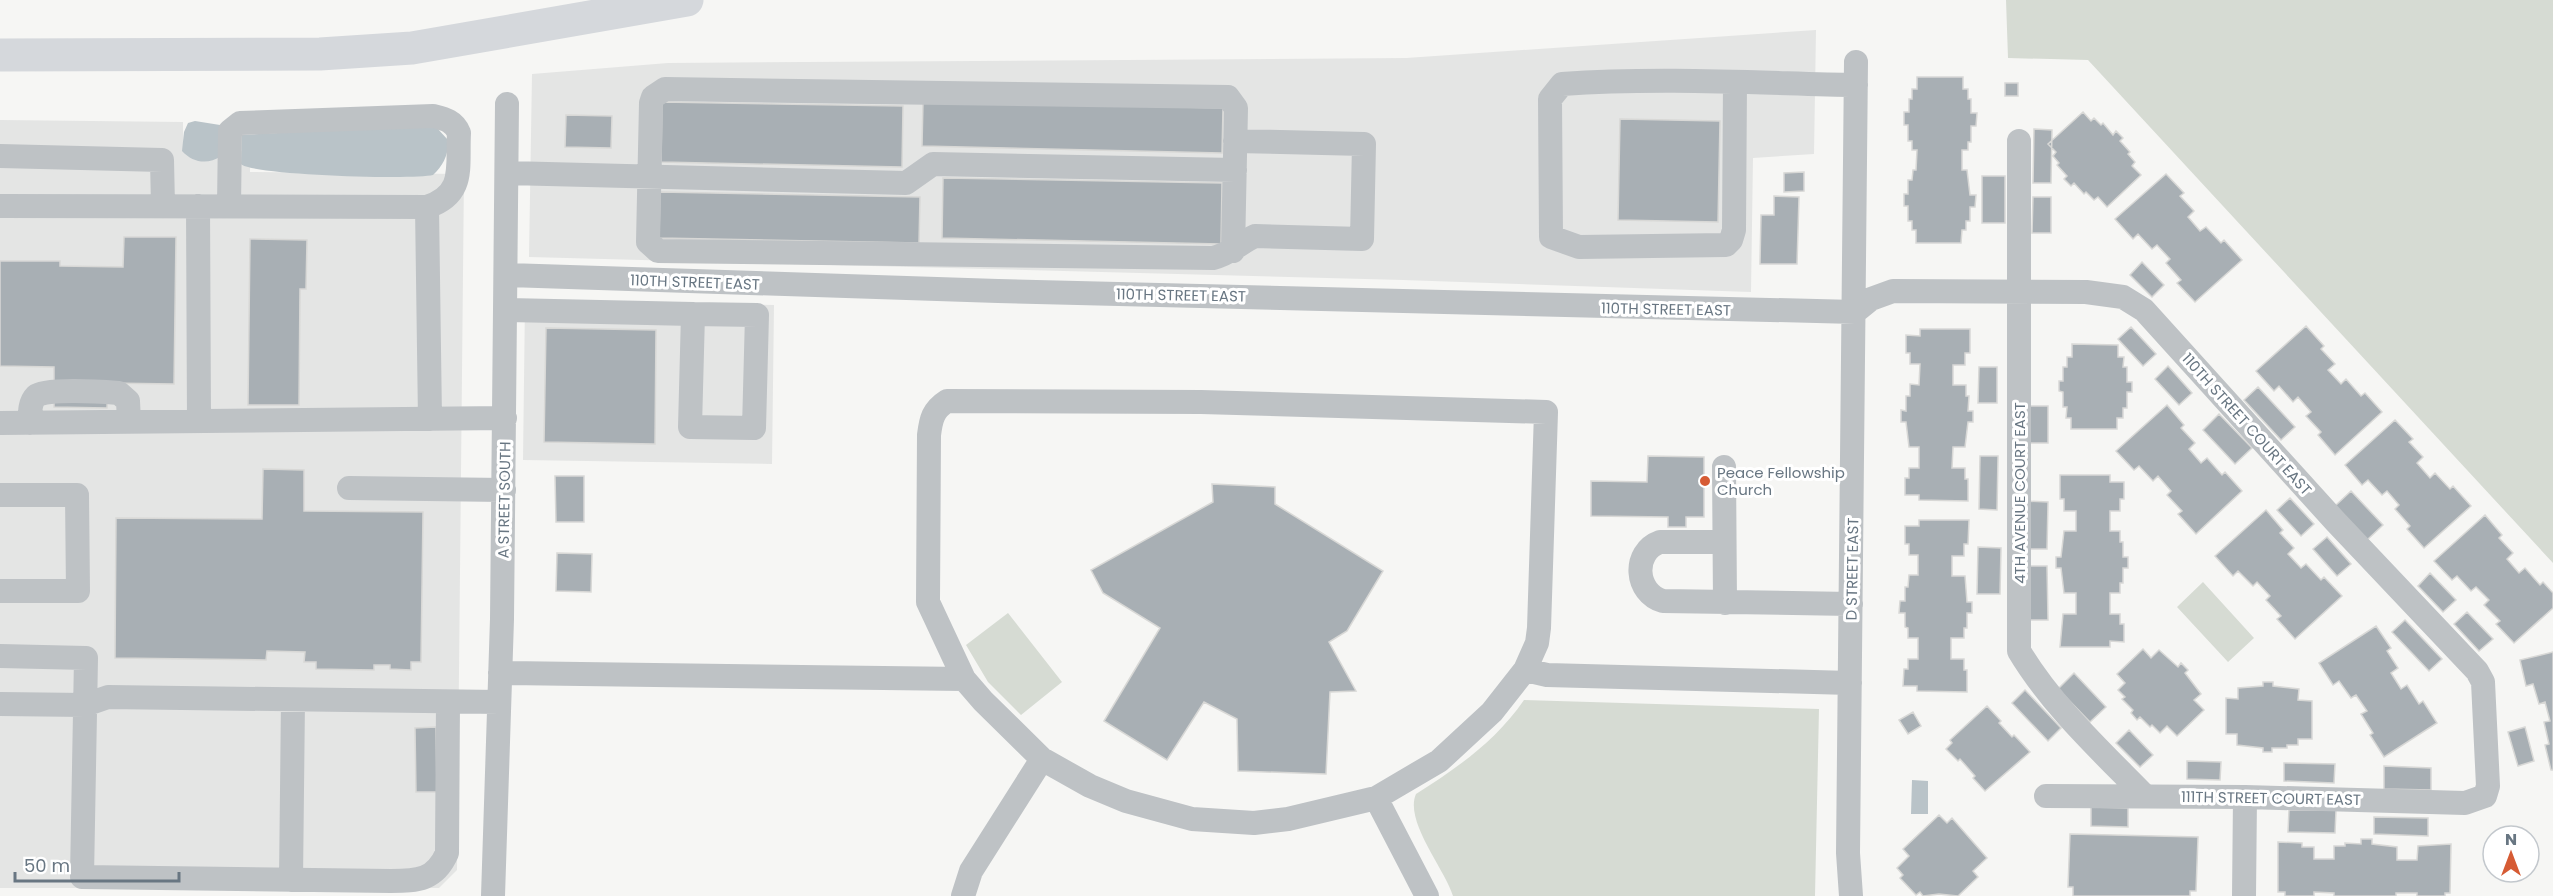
<svg xmlns="http://www.w3.org/2000/svg" width="2553" height="896" font-family="Poppins,sans-serif">
<style>
.built{fill:#e4e5e4}
.green{fill:#d6dbd3}
.water{fill:#b9c3c8}
.building{fill:#a8afb4;stroke:#d8d8d6;stroke-width:1.5}
.lines{fill:none;stroke-linecap:round;stroke-linejoin:round}
.minor{stroke:#bec2c5;stroke-width:24}
.highway{stroke:#d5d8dc;stroke-width:33}
.poi-dot{fill:#d65b34;stroke:#fff;stroke-width:2}
.labels{text-anchor:middle;dominant-baseline:central;stroke-width:6;stroke-linejoin:round;paint-order:stroke}
.street-label{font-size:15px;fill:#687682;stroke:#fff}
.poi-label{font-size:15px;fill:#687682;stroke:#fff;text-anchor:start}
</style>
<rect width="100%" height="100%" fill="#f6f6f4"/>
<path class="built" d="M1816 30 1814 154 1753 158 1751 292 1403 280 529 257 532 74 668 63 1406 58Z
M0 120 183 122V150L250 151V172L464 174 457 870 439 888H0Z
M525 301 774 305 772 464 523 460Z"/>
<path class="green" d="M2006 0H2553V563L2088 60 2008 58Z
M2203 582 2254 638 2228 662 2177 607Z
M1008 613 1062 682 1021 715 988 682 966 645Z
M1524 700 1819 709 1815 896H1453C1445 869 1404 821 1416 794 1457 768 1496 741 1524 700Z"/>
<path class="water" d="M195 121 220 125 221 156C208 165 193 163 182 151L184 132 188 123Z
M411 126 437 128 448 140C449 154 443 166 433 175 413 180 251 175 241 164L242 135Z
M1912 780 1928 781V814H1911Z"/>
<path class="building" d="M1917 77H1963V89H1968V99H1971V113H1977L1976 126H1971V142H1968V150H1962V170H1967L1970 195H1976L1975 207H1970V221H1966V230H1962L1961 243H1916V230H1912V221H1908V206H1904V194H1908V180H1912L1913 170H1916L1917 150H1912V141H1908V125H1904V112H1909V99H1912V89H1917Z
M2005 83H2018V96H2005Z
M923 101 1223 108 1222 153 922 146Z
M662 102 903 106 902 167 661 162Z
M2083 112 2091 121 2094 118 2101 125 2103 123 2113 135 2116 131 2123 138 2120 141 2130 152 2128 154 2135 162 2132 166 2141 175 2107 207 2098 197 2094 200 2086 192 2084 194 2074 183 2071 186 2064 179 2067 176 2057 165 2059 163 2053 156 2056 152 2048 144Z
M566 115 612 116 611 148 565 147Z
M1620 119 1720 121 1718 222 1618 220Z
M2034 129 2052 130 2051 183H2033Z
M1804 172V191L1784 192V173Z
M2166 174 2184 193 2180 196 2194 211 2188 217 2200 231 2206 227 2221 243 2224 240 2242 260 2195 302 2177 283 2181 280 2166 263 2170 259 2157 245 2152 249 2138 234 2133 239 2115 219Z
M1982 176H2005V223H1982Z
M943 178 1222 183 1221 244 942 238Z
M660 192 920 197 919 243 659 238Z
M1774 196 1799 197 1797 264H1760L1761 215H1774Z
M2033 197H2051V233H2032Z
M124 237H176L174 384 108 383 107 408 54 407V367L0 366V261H60V266L123 267Z
M250 239 307 240 306 289H300L299 405H248Z
M2142 262 2164 285 2152 297 2130 275Z
M2306 326 2324 346 2321 349 2335 364 2328 370 2341 384 2346 379 2361 396 2365 393 2382 412 2335 455 2318 435 2321 432 2306 416 2311 412 2298 397 2293 402 2279 386 2274 391 2256 371Z
M2131 327 2156 354 2143 366 2118 339Z
M546 328 656 330 655 444 544 442Z
M1920 329H1970V353H1965V365H1953V385H1966V396H1969L1968 411H1973V422H1968L1965 447H1953L1952 468H1965V479H1968V501L1919 500V495H1905V478H1909V468H1919V447H1909L1906 422H1901V410L1906 411V396H1910V384L1919 385 1920 364H1910V353H1906V335L1920 336Z
M2072 344 2118 345V357H2124L2123 367H2127V382H2132V392H2127V408H2123V418H2117V429H2071V418H2066L2067 407H2063V392L2059 391V381H2063V367H2067V357H2072Z
M2168 366 2192 393 2179 405 2155 379Z
M1979 367H1997V403H1978Z
M2258 387 2295 427 2281 440 2244 400Z
M2167 405 2184 425 2181 428 2195 443 2189 449 2201 463 2207 458 2222 475 2225 472 2242 491 2196 534 2178 514 2182 511 2167 495 2171 491 2158 476 2153 481 2139 466 2134 470 2116 451Z
M2030 406H2048V443H2030Z
M2219 414 2252 448 2235 464 2203 430Z
M2395 420 2413 439 2409 442 2423 457 2417 463 2430 478 2435 473 2450 489 2453 486 2471 506 2424 548 2407 529 2410 526 2395 509 2399 505 2387 491 2382 495 2368 480 2362 485 2345 465Z
M1648 456 1704 457V517H1686V527H1668V517L1591 516V481L1647 482Z
M1980 456H1998L1997 510 1979 509Z
M263 469 304 470V511L423 512 421 662H411V670L390 669V665H374V670L316 669V662H304L305 652 267 651 266 660 115 658 116 518 262 519Z
M2060 475H2110V482H2124V499H2120V511H2110V531H2120V542H2123V557H2128V568H2123V583H2120V593H2110V614H2120V624H2124V642L2110 641V647H2060L2063 614H2076V593H2064L2061 568H2056V557H2061L2064 531H2076V511H2064V499H2060Z
M555 476H584V522H556Z
M1212 484 1275 487V504L1383 571 1347 631 1329 642 1356 691 1330 692 1326 774 1238 771 1237 719 1204 702 1167 760 1104 721 1160 628 1103 593 1091 570 1213 502Z
M2351 491 2383 525 2367 540 2335 506Z
M2290 498 2314 524 2301 536 2277 510Z
M2024 501 2048 502 2047 549H2023Z
M2266 510 2283 530 2280 533 2294 548 2288 554 2301 568 2306 564 2321 580 2324 577 2342 596 2295 639 2277 619 2281 616 2266 600 2270 596 2257 582 2253 586 2238 571 2233 576 2215 556Z
M2485 515 2502 535 2499 538 2513 553 2507 559 2519 573 2525 568 2540 585 2543 582 2553 593V608L2514 643 2496 624 2500 621 2484 605 2489 600 2476 587 2471 591 2457 576 2452 580 2434 561Z
M1919 520H1969L1968 544H1964V556H1952V576H1965L1967 602H1972V613H1967V628H1964V638H1951V659H1964V670H1967V692L1917 691V686H1903L1904 669H1908V659H1918V638H1908V628L1905 627V613H1899L1900 601H1905V587H1908L1909 575H1918V555H1909V544H1905V526H1919Z
M2327 537 2351 564 2337 576 2313 549Z
M1978 547 2001 548 2000 594H1977Z
M557 553 592 554 591 592 556 591Z
M2029 566H2047L2048 620H2030Z
M2430 573 2456 600 2443 612 2418 586Z
M2467 612 2493 639 2479 651 2454 624Z
M2405 620 2442 659 2429 671 2392 632Z
M2376 626 2391 648 2387 651 2398 668 2391 673 2401 689 2407 685 2419 704 2423 701 2437 723 2384 757 2370 735 2373 733 2361 714 2367 711 2356 695 2351 698 2339 681 2333 685 2319 663Z
M2143 649 2151 658 2159 650 2178 667 2181 663 2188 670 2185 673 2201 694 2194 700 2204 710 2177 736 2167 726 2160 733 2152 725 2150 727 2140 717 2137 720 2131 713 2133 710 2122 699 2125 697 2118 690 2125 683 2117 674Z
M2553 652V770H2551L2545 745 2549 744 2544 722 2550 721 2545 702 2539 704 2533 684 2526 686 2520 660Z
M2074 673 2106 707 2090 722 2058 689Z
M2263 682H2273V686L2299 689 2298 700 2312 701V739H2298V745H2287V748H2272V752H2263V748L2237 745V734H2226V698L2238 699V688L2263 686Z
M2025 690 2061 728 2048 741 2012 703Z
M1987 706 2001 721 1999 723 2012 737 2014 735 2030 752 1985 791 1973 778 1975 776 1960 759 1958 761 1946 749 1952 743 1950 740Z
M1913 712 1921 726 1908 734 1899 720Z
M436 727 437 792H416L415 728Z
M2525 727 2534 761 2518 766 2508 732Z
M2129 730 2153 755 2140 767 2116 743Z
M2187 761 2221 762 2220 780 2187 779Z
M2284 763 2335 764 2334 783 2284 781Z
M2384 766 2431 768V790L2384 789Z
M2091 807 2128 808V827L2091 826Z
M2289 810H2336L2335 833 2288 832Z
M1939 815 1947 823 1952 818 1987 858 1973 871 1978 877 1958 896 1939 894 1923 896 1920 892 1916 895 1900 878 1903 875 1897 868 1909 856 1903 849Z
M2374 817 2428 818V836L2374 834Z
M2070 834 2198 837 2196 891H2190V896H2073V887H2068Z
M2361 839H2372V844L2397 847V860H2417L2418 846 2451 844 2450 893H2445V896H2417V893H2396V896H2334V893L2314 892V896H2285V892H2278V842L2302 843V847H2314V859H2334V846H2345V843L2361 844Z"/>
<g class="lines">
<path class="minor" d="M1735 82 1734 230 1731 240 1726 245 1579 247 1551 237 1550 99 1562 84C1660 77 1758 83 1856 85
M2019 141V651C2052 706 2101 751 2145 796
M0 156 162 160 163 206
M508 173 906 183 933 164 1235 170
M0 206 427 207 430 419
M198 206 199 421
M229 206 230 131 240 123 433 116C445 119 454 121 459 133 457 167 466 194 427 207
M1233 251 1236 108 1228 97 665 89 653 97 651 103 648 242 658 251 1213 258C1230 254 1240 243 1255 236L1362 239 1364 144 1235 141
M507 275 998 291 1855 312 1871 299 1893 291 2086 292 2123 297 2144 310 2335 521 2477 671 2483 682 2488 786 2485 796 2465 803 2245 797 2046 796
M506 310 693 314 690 427 754 428 757 315 693 314
M947 401 1201 402 1546 412 1539 628 1537 643 1525 670 1492 712 1439 761 1376 798 1288 819 1254 823 1192 819 1126 801 1090 786 1042 759 983 701 964 679 928 602 929 435C931 419 933 410 947 401Z
M0 423 505 418
M30 423C30 414 29 403 36 396 45 388 104 392 119 393L128 401 129 422
M1724 467 1725 603
M349 488 504 490
M0 495H77L78 591H0
M1724 542H1660C1632 552 1635 593 1663 601L1851 604
M0 656 86 658 82 877 391 881C418 881 435 880 447 853L448 702
M1525 670 1547 675 1850 683
M500 673 964 679
M0 704 85 705 108 697 499 702
M1376 798 1427 896
M291 880 293 700
M493 896 502 619 507 104
M963 896 971 871 1042 759
M1851 896 1848 853 1856 62
M2244 896 2245 797"/>
<path class="highway" d="M0 55 320 54 412 48 687 0"/>
</g>
<circle class="poi-dot" cx="1705" cy="481" r="6"/>
<g class="labels">
<g class="street-label">
<text transform="translate(695 282) rotate(2)">110TH STREET EAST</text>
<text transform="translate(1181 295) rotate(1)">110TH STREET EAST</text>
<text transform="translate(1666 309) rotate(1)">110TH STREET EAST</text>
<text transform="translate(2247 424) rotate(48)">110TH STREET COURT EAST</text>
<text transform="translate(2019 493) rotate(-90)">4TH AVENUE COURT EAST</text>
<text transform="translate(504 500) rotate(-89)">A STREET SOUTH</text>
<text transform="translate(1852 569) rotate(-89)">D STREET EAST</text>
<text transform="translate(2271 798) rotate(1)">111TH STREET COURT EAST</text>
</g>
<g class="poi-label">
<text x="1717" y="472">Peace Fellowship<tspan x="1717" dy="17">Church</tspan></text>
</g>
</g>
<g transform="translate(2511 854)"><circle r="28" fill="#ffffff" stroke="#c3c8cd" stroke-width="1.5"/>
<path d="M0-4.5L10 22L0 15L-10 22Z" fill="#d65b34"/>
<text y="-9" font-size="16" font-weight="bold" text-anchor="middle" fill="#687682">N</text>
</g>
<path d="M15 872v9h164v-9" fill="none" stroke="#687682" stroke-width="3"/>
<text x="24" y="872" font-size="18" fill="#687682" stroke="#ffffff" stroke-width="4.5" paint-order="stroke">50 m</text>
</svg>
